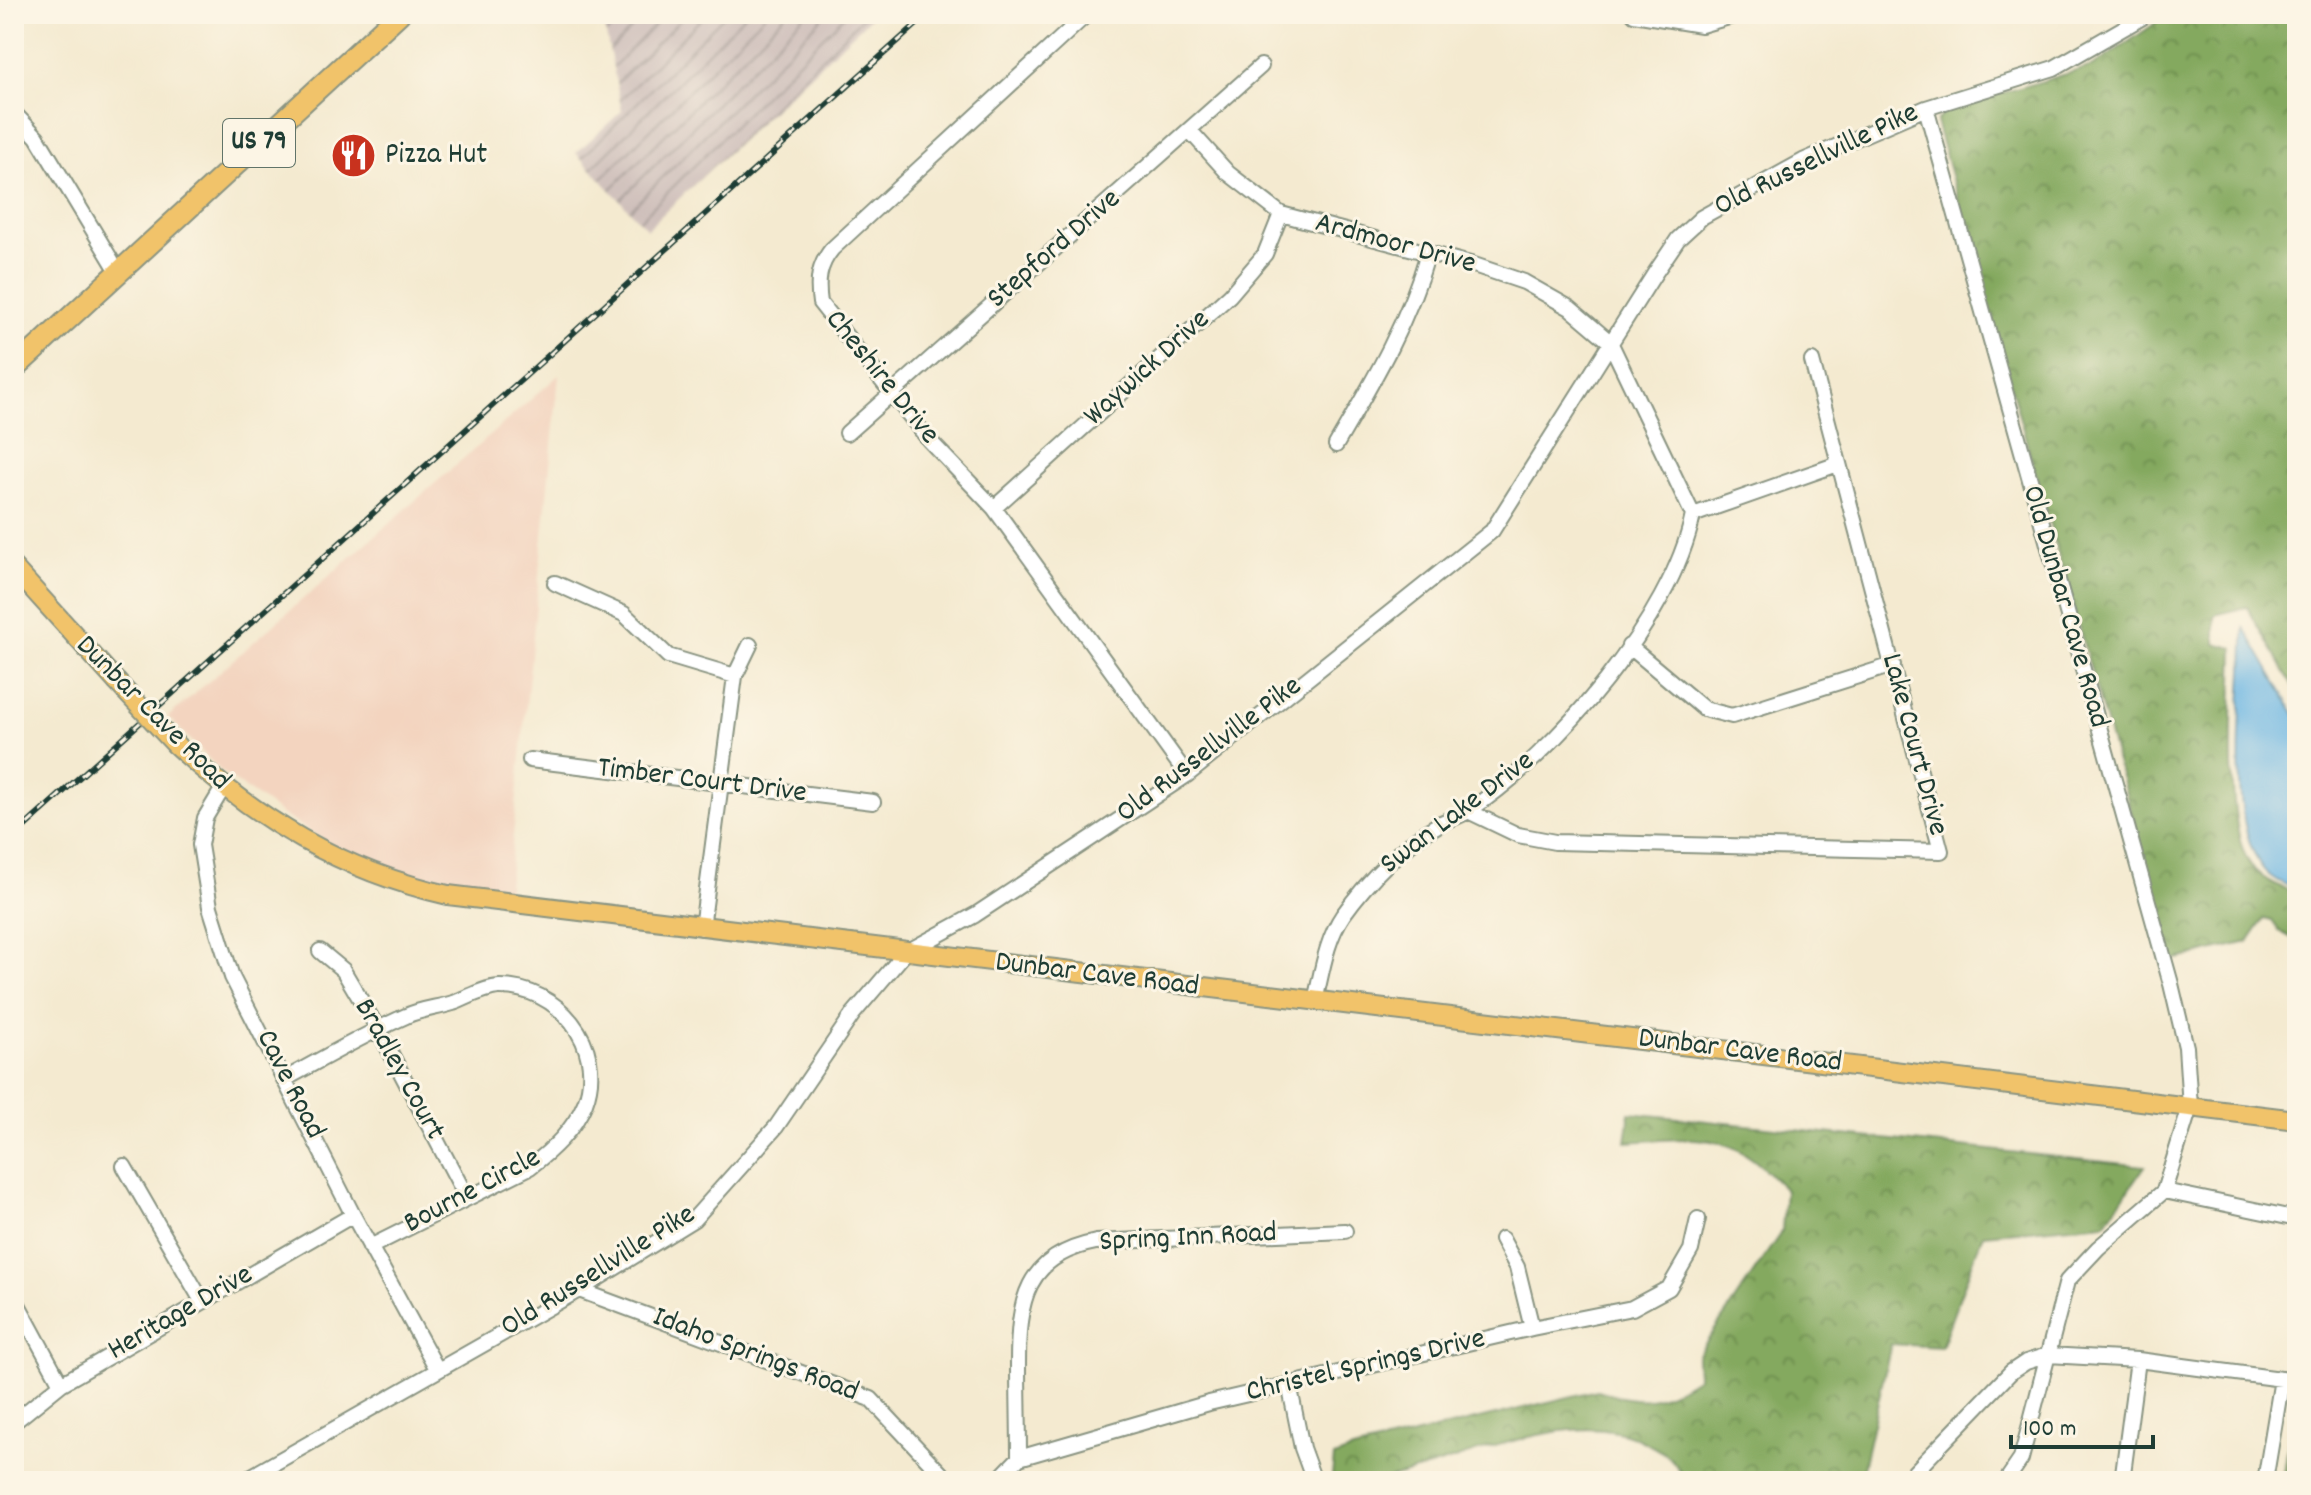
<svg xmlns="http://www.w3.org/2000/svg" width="2311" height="1495" font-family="Dekko,sans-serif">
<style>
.built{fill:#f3d4bf}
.industrial{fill:url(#industrial-furrows)}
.forest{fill:url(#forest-crowns);stroke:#527349;stroke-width:2}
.water{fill:#6ab5e3;stroke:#44798c;stroke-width:2}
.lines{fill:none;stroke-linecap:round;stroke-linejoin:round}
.minor-casing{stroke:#8a9482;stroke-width:18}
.major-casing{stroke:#8a9482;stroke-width:22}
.highway-casing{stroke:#8a9482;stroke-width:24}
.minor{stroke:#fff;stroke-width:14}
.major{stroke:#f1c36a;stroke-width:18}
.highway{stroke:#f1c36a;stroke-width:20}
.rail-casing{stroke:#1f3d34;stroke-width:6}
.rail{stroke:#fcf5e5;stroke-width:3;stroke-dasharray:9;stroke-linecap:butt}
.major-bridge-casing{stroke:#8a9482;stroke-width:22;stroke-linecap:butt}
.major-bridge{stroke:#f1c36a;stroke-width:18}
.labels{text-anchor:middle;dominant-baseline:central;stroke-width:6;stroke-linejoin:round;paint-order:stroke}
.shield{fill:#fcf5e5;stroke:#617469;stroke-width:2}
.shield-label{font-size:28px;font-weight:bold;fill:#1f3d34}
.poi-label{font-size:30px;fill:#1f3d34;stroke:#fcf5e5;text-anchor:start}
.street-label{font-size:30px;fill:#1f3d34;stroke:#fcf5e5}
</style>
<defs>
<pattern id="industrial-furrows" width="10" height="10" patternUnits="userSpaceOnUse" patternTransform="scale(2)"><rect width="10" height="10" fill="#cfc0bb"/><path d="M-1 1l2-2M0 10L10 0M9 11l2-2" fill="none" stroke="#a79d99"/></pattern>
<pattern id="forest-crowns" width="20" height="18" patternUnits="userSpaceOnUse" patternTransform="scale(2)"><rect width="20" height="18" fill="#84a95e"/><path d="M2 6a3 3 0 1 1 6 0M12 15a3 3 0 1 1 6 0" fill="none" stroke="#6b8b4e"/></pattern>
</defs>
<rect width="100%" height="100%" fill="#fcf5e5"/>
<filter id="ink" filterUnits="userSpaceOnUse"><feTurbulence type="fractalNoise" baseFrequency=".0125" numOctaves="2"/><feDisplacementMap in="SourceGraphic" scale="16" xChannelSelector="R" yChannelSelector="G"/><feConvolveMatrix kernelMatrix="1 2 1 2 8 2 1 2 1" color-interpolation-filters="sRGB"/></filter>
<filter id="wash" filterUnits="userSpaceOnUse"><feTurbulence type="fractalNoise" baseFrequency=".006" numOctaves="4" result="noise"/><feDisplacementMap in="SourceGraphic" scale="32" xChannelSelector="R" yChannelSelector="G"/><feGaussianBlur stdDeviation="1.8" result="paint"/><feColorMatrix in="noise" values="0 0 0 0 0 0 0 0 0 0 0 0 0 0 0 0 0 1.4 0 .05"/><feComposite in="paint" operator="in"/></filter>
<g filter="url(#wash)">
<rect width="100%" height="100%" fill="#f4ead0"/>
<path class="built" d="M559 375 507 896 399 874 340 850 283 815 221 771 168 717Z"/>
<path class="industrial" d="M602 14H874L647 229 576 153 622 111Z"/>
<path class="forest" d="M2169 14H2297V693L2247 607 2215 615V643L2234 648C2233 696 2225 819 2247 859 2258 879 2277 886 2297 893V941L2279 931 2272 921 2264 919 2248 942 2169 961 2149 875 1936 122 1945 110 2093 66Z
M1630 1113 2145 1166 2105 1223 1983 1234 1941 1347 1891 1344 1860 1481H1685C1673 1456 1667 1454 1642 1441 1581 1408 1479 1453 1416 1471 1389 1479 1359 1488 1332 1476L1334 1457 1353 1450 1597 1390C1643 1405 1658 1403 1698 1377L1697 1356 1782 1231 1785 1190C1731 1128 1702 1138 1626 1142Z
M2296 1387 2297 1481H2283Z"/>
<path class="water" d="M2244 627 2297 718V889C2283 884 2270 879 2261 866 2224 810 2246 693 2244 627Z"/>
</g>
<g filter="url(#ink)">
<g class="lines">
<defs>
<path id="minor" d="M1087 14 832 249C818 266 817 282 820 303L929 440 994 508 1187 775
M1634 14 1701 25 1739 14
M1926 108 2171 984 2186 1047 2190 1107 2164 1191 2098 1248 2067 1281 2021 1459 2006 1481
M14 113 37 137 119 273
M1191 132 1228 173 1281 214 1474 265 1524 282 1570 308 1610 342 1693 515C1672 618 1556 754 1468 811 1460 816 1450 819 1441 823 1403 844 1368 880 1343 915 1326 940 1322 972 1315 1001
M847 433 1261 66
M1336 445C1372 383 1408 323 1428 253
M994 508 1230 295 1265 254 1281 214
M1693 515 1838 464
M555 583 624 614 668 656 735 676
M1629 646 1704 709 1732 716 1893 665
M530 760 873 802
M223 788 205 818 200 845 210 907 232 977 353 1215 437 1369
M1468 811 1518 835 1555 842 1941 851 1812 361
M702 928 735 676 750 645
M320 951 343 970 378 1029 467 1198
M287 1078C326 1057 365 1034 406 1016 420 1009 437 1008 453 1003 467 998 483 988 499 987 557 986 607 1045 585 1103 574 1130 552 1150 530 1167L370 1247
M124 1166 202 1301
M2164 1191 2297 1219
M1502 1239 1517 1267 1532 1328
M579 1290 871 1399 948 1481
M14 1297 61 1384
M1289 1384 1302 1448 1314 1481
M14 1422 61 1384 353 1215
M1019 1458C1019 1427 1018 1395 1018 1364 1018 1301 1025 1256 1096 1242L1345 1231
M243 1481 579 1290 694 1219 776 1127 853 1014 905 953 975 915 1187 775 1492 531 1655 273 1678 239 1702 217 1803 161 1926 108 2054 68 2148 14
M997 1481 1019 1458 1209 1403 1532 1328 1632 1308 1669 1288 1691 1250 1698 1219
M1906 1481 2011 1372 2026 1362 2048 1355 2138 1360 2297 1381
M2122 1481 2138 1360
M2265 1481 2282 1379"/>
<path id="major" d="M14 568 116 681
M176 745C256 819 341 871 448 895L2297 1120"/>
<path id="highway" d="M14 369 399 14"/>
</defs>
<use href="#minor" class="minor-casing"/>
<use href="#major" class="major-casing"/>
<use href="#highway" class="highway-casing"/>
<use href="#minor" class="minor"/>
<use href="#major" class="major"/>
<use href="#highway" class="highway"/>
<defs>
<path id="rail" d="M14 836 928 14"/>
</defs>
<use href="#rail" class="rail-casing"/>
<use href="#rail" class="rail"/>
<defs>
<path id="major-bridge" d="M116 681 176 745"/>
</defs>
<use href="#major-bridge" class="major-bridge-casing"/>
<use href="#major-bridge" class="major-bridge"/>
</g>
</g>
<defs>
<symbol id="restaurant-disc" viewBox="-11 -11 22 22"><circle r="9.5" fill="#c8321e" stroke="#fcf5e5"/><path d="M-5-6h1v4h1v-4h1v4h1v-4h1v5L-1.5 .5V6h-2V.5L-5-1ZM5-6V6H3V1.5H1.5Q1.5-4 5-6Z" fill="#fff"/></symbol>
</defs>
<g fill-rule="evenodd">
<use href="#restaurant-disc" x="328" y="130" width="51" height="51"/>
</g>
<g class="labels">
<rect class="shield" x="223" y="119" width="72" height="48" rx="6"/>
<g class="shield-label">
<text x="259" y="143">US 79</text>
</g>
<g class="poi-label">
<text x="385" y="156">Pizza Hut</text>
</g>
<g class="street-label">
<text transform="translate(1817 161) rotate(-26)">Old Russellville Pike</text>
<text transform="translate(1395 245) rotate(15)">Ardmoor Drive</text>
<text transform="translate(1055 250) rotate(-41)">Stepford Drive</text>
<text transform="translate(1148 369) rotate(-42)">Waywick Drive</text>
<text transform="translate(881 378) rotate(51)">Cheshire Drive</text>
<text transform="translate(2064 607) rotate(74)">Old Dunbar Cave Road</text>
<text transform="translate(152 714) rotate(45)">Dunbar Cave Road</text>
<text transform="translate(1913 745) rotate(75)">Lake Court Drive</text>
<text transform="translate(1210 751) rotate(-37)">Old Russellville Pike</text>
<text transform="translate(702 782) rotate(7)">Timber Court Drive</text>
<text transform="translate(1458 814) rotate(-37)">Swan Lake Drive</text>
<text transform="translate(1097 976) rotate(7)">Dunbar Cave Road</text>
<text transform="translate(1740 1052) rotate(7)">Dunbar Cave Road</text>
<text transform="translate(398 1070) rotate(61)">Bradley Court</text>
<text transform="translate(289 1085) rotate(63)">Cave Road</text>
<text transform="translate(473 1192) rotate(-28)">Bourne Circle</text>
<text transform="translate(1188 1239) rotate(-3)">Spring Inn Road</text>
<text transform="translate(599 1272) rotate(-32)">Old Russellville Pike</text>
<text transform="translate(181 1314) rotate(-30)">Heritage Drive</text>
<text transform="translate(755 1356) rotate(21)">Idaho Springs Road</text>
<text transform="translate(1366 1367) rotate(-13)">Christel Springs Drive</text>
</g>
</g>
<rect width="2311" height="1495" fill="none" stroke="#fcf5e5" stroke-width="48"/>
<path d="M2011 1435v12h142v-12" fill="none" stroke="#1f3d34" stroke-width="4"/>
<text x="2023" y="1435" font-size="24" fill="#1f3d34" stroke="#fcf5e5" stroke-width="6" paint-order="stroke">100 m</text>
</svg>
